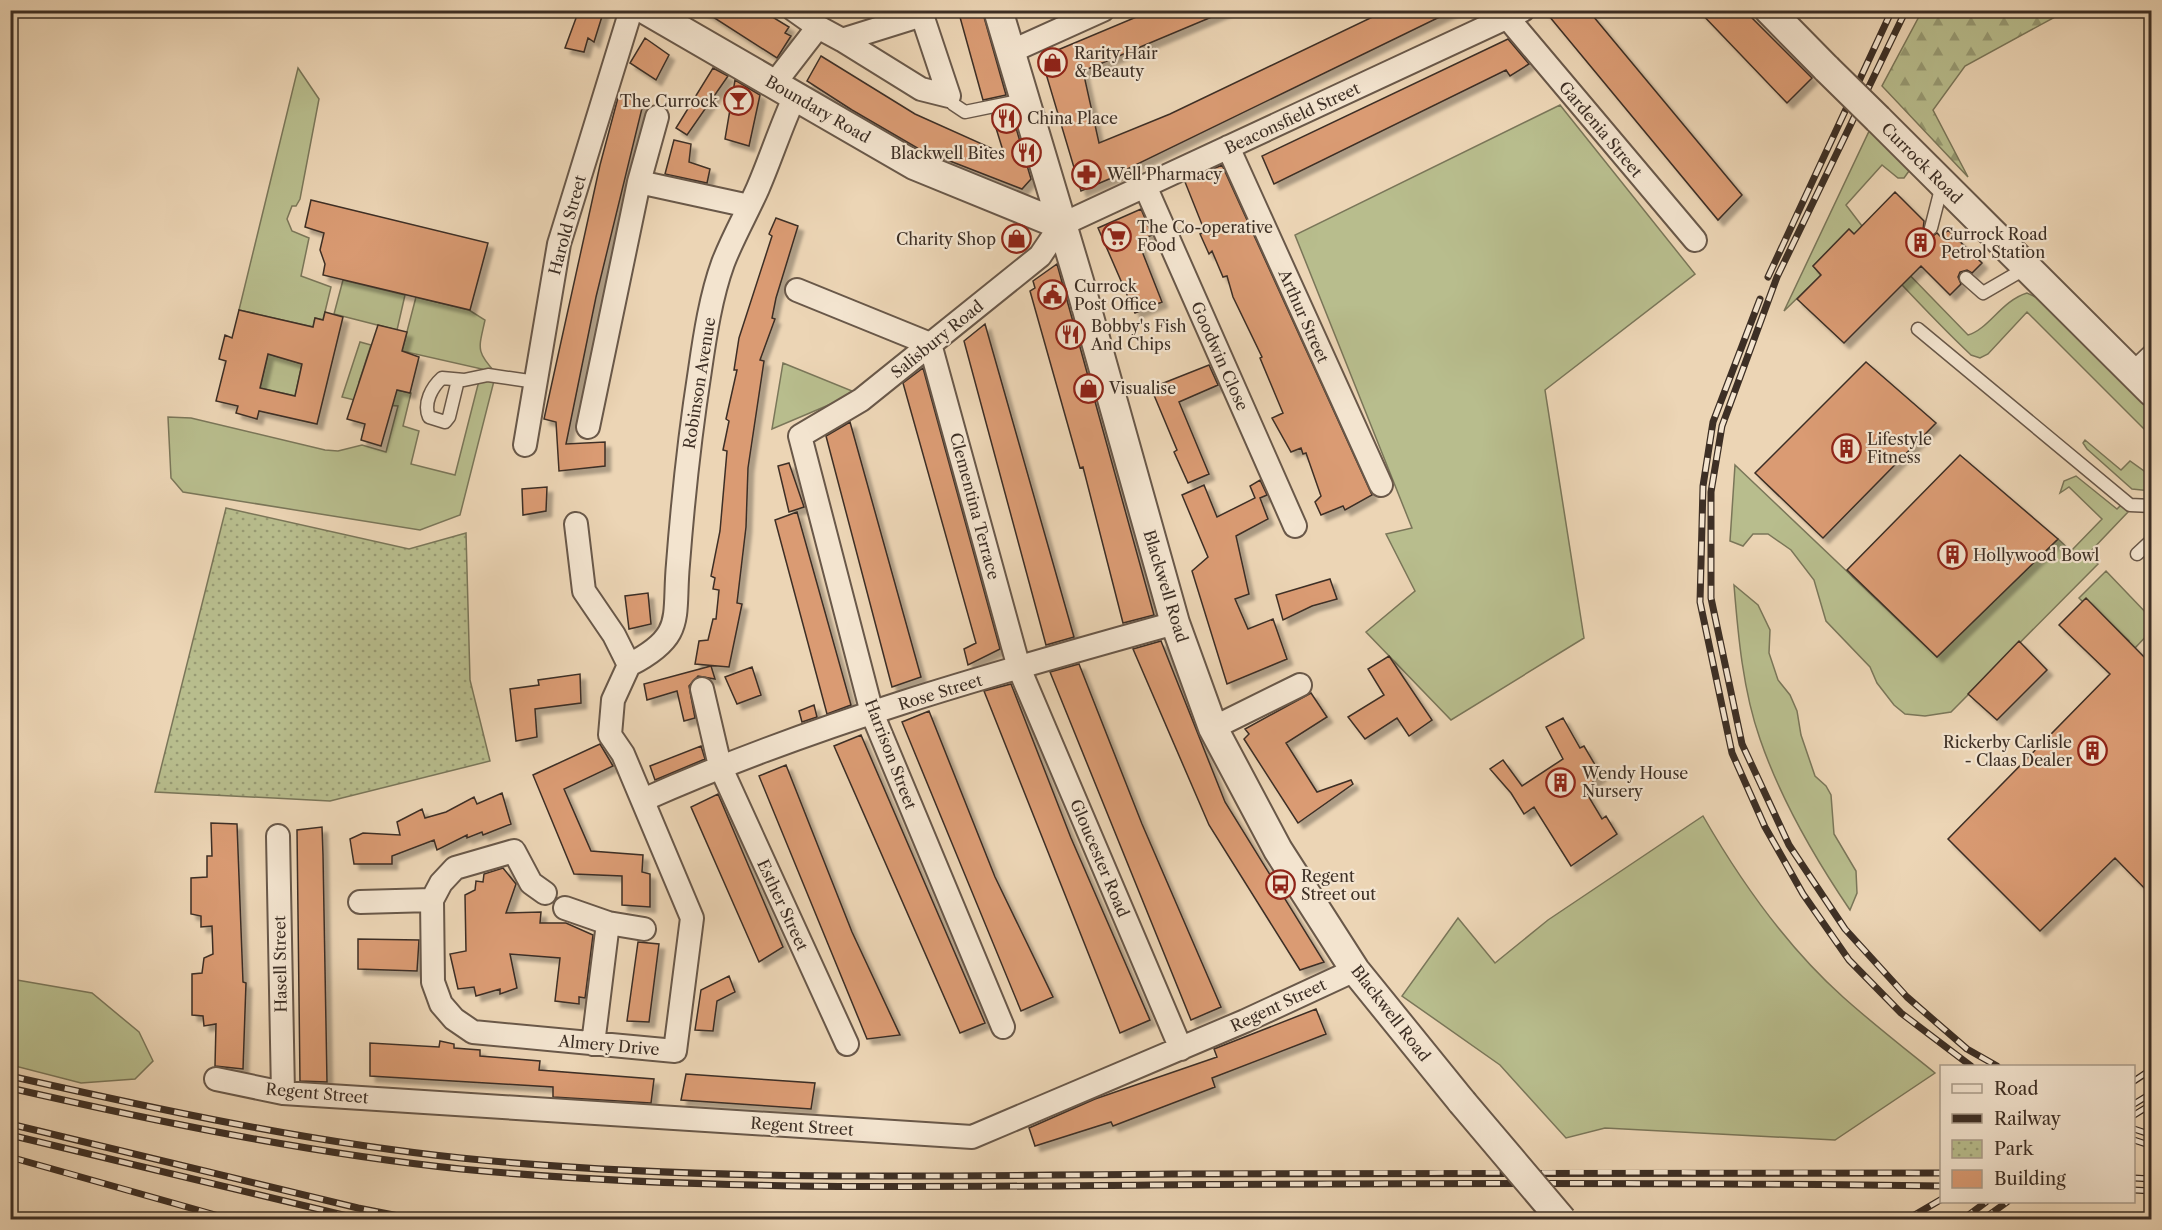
<svg xmlns="http://www.w3.org/2000/svg" width="2162" height="1230" font-family="'Libre Caslon Text',serif">
<style>
.green{fill:#b8bd8d;stroke:#7a7659;stroke-width:1.5}
.forest{fill:url(#forest-firs);stroke:#7a7659;stroke-width:1.5}
.park{fill:url(#park-dots);stroke:#7a7659;stroke-width:1.5}
.building{fill:#da9b73;stroke:#3d2f25;stroke-width:1.5;fill-rule:evenodd;filter:url(#shadow)}
.lines{fill:none;stroke-linecap:round;stroke-linejoin:round}
.service-casing{stroke:#695849;stroke-width:15}
.minor-casing{stroke:#695849;stroke-width:26}
.tertiary-casing{stroke:#695849;stroke-width:32}
.service{stroke:#f3e4cf;stroke-width:12}
.minor{stroke:#f3e4cf;stroke-width:22}
.tertiary{stroke:#f3e4cf;stroke-width:28}
.rail-casing{stroke:#3d2f25;stroke-width:7}
.rail{stroke:#f3e4cf;stroke-width:4.5;stroke-dasharray:14;stroke-linecap:butt}
.tertiary-bridge-casing{stroke:#695849;stroke-width:32;stroke-linecap:butt}
.tertiary-bridge{stroke:#f3e4cf;stroke-width:28}
.labels{text-anchor:middle;dominant-baseline:central;stroke-width:4.5;stroke-linejoin:round;paint-order:stroke}
.poi-label{font-size:16px;fill:#3d2f25;stroke:#f3e4cf;text-anchor:start}
.street-label{font-size:16px;fill:#3d2f25;stroke:#f3e4cf}
</style>
<defs>
<pattern id="forest-firs" width="22" height="20" patternUnits="userSpaceOnUse" patternTransform="scale(1.5)"><rect width="22" height="20" fill="#b8bd8d"/><path d="M5 1l3.5 6h-7zM16 11l3.5 6h-7z" fill="#979a73"/></pattern>
<pattern id="park-dots" width="8" height="8" patternUnits="userSpaceOnUse" patternTransform="scale(1.5)"><rect width="8" height="8" fill="#b8bd8d"/><path d="M2 2h.1M6 6h.1" fill="none" stroke="#979a73" stroke-width="1.8" stroke-linecap="round"/></pattern>
<filter id="shadow"><feDropShadow dx="5.5" dy="5.5" stdDeviation="1.5" flood-color="#0004"/></filter>
</defs>
<rect width="100%" height="100%" fill="#ecd5b5"/>
<filter id="stains"><feTurbulence type="fractalNoise" baseFrequency=".00333" numOctaves="4"/><feColorMatrix values="0 0 0 0 .2 0 0 0 0 .09 0 0 0 0 .02 0 0 0 .5 -.17"/></filter>
<radialGradient id="worn" r=".72"><stop offset=".6" stop-color="#630" stop-opacity="0"/><stop offset="1" stop-color="#630" stop-opacity=".3"/></radialGradient>
<path class="green" d="M298 68 319 99 300 199 296 206H292L287 219 292 231 309 238 301 276 331 287 323 320 315 318 313 327 239 310Z
M1560 105 1695 274 1545 390 1584 638 1451 720 1366 632 1415 591 1386 534 1412 528 1295 235Z
M1872 125 1909 171 1904 178H1898L1882 165 1846 205 1862 226 1968 335C1989 329 2001 301 2027 293L2040 299 2151 408V436L2027 312 1988 354 1980 358 1971 355C1928 315 1890 271 1849 229L1813 266 1821 275 1784 311Z
M343 280 405 295 397 330 334 314Z
M416 297 469 310 485 320C479 348 475 351 496 373L460 515 420 530 183 492 171 478 168 417 191 418 325 450 338 451 362 445 386 452 398 406 371 404 342 397 360 342 371 345 359 382 411 393 403 426 419 431 411 464 455 475 482 369 402 351Z
M268 354 302 364 295 396 260 388Z
M783 363 857 393 772 429Z
M2085 440 2121 470 2130 461 2151 476V491L2132 489 2087 449 2083 443Z
M1735 465 1937 657 2058 539 2071 551 2102 519 2069 487 2060 493 2064 481 2076 476 2117 509 2121 505 2128 512 2088 554 2098 564 1951 712 1925 716 1905 714 1894 705 1877 683 1870 667 1826 621 1814 580 1791 550 1768 534H1753L1743 546 1730 541Z
M2106 571 2151 618V631L2121 663 2114 656 2129 641 2086 599 2083 602 2079 598Z
M1734 585 1758 605 1770 630 1769 653 1778 680 1790 695 1797 711 1801 735 1815 776 1826 786 1831 795 1834 834 1856 871 1857 893 1850 910C1814 857 1781 800 1760 739 1743 691 1738 635 1734 585Z
M1703 816C1741 882 1786 946 1843 997 1872 1023 1904 1048 1935 1073L1835 1140 1605 1128 1566 1138 1500 1065 1402 996 1458 918 1495 963 1548 920Z
M11 979 92 993 139 1032 153 1061 135 1079 81 1083 11 1065Z"/>
<path class="forest" d="M1922 11H2066L1965 66 1933 110 1968 177 1882 86Z"/>
<path class="park" d="M226 508 409 549 466 533 470 680 490 761 330 801 155 792Z"/>
<path class="building" d="M579 10H604L594 42 588 38 584 52 565 48Z
M702 10H761L789 27 785 33 791 36 777 58Z
M958 10H982L1006 95 983 100Z
M1153 10 1226 11 1083 71 1099 143 1170 114 1387 10H1454L1127 169 1128 171 1081 191 1041 57Z
M1544 10H1588L1742 195 1718 220Z
M1698 10H1744L1812 78 1787 103Z
M645 38 669 55 656 80 630 63Z
M1508 39 1529 64 1510 76 1506 70 1274 184 1262 156Z
M821 56 915 114 1004 154 992 115 1011 111 1031 179 1022 189 919 149 852 110 807 81Z
M713 68 728 76 687 135 676 128Z
M735 80 760 95 749 146 725 139Z
M619 94 644 100 596 297 566 444 605 442V466L559 471 556 422 544 419 600 165Z
M674 140 691 144 689 162 710 169 707 183 665 174Z
M1222 165 1372 495 1345 510 1343 506 1321 515 1315 502 1321 496 1306 453 1303 454 1301 448 1291 452 1272 418 1283 413 1260 358 1262 357 1233 297 1227 276 1223 277 1212 251 1209 254 1200 234 1205 232 1185 182Z
M1895 192 1924 221 1923 230 1926 234 1933 236 1937 233 1941 237 1948 230 1982 263 1972 273 1967 270 1960 272 1958 277 1961 284 1950 295 1921 266 1844 343 1797 299 1821 275 1813 266 1849 229 1854 234Z
M311 200 488 243 470 310 323 275 325 264 320 250 324 233 305 227Z
M1141 209 1152 235 1138 241 1162 302 1135 313 1098 228Z
M776 218 798 226 776 298 772 318 775 319 760 360 764 361 748 468 746 527 737 603 742 604 729 667 695 664 699 641 708 640 713 619H716L719 590 713 589 715 578 711 576 720 531 727 451 723 450 729 421 726 419 737 370H734L739 338 772 236 769 234Z
M1057 264 1154 615 1123 623 1083 467 1080 468 1030 291 1035 288 1033 281Z
M239 310 313 327 315 318 323 320 325 312 343 317 317 424 259 411 257 419 236 413 238 406 216 401 226 361 219 359 225 335 232 338ZM268 354 302 364 295 396 260 388Z
M985 324 1074 637 1046 645 964 341Z
M378 325 407 332 402 351 419 357 410 393 397 390 381 446 361 440 365 424 347 419Z
M1866 362 1936 423 1823 538 1755 473Z
M1209 365 1218 385 1179 402 1209 474 1188 483 1174 452 1177 450 1151 388Z
M923 368 1000 649 968 665 964 649 976 643 903 383Z
M850 422 921 677 892 687 826 436Z
M1960 455 2058 539 1937 657 1847 570Z
M789 463 804 507 789 512 778 466Z
M1260 480 1267 495 1260 498 1268 519 1236 536 1249 594 1235 599 1248 629 1273 619 1287 659 1227 684 1192 571 1208 557 1182 495 1204 485 1217 517 1255 498 1250 486Z
M547 487 546 511 523 515 522 489Z
M797 512 851 705 827 714 775 520Z
M1330 579 1337 599 1312 606 1283 620 1276 595Z
M648 593 651 624 629 629 625 596Z
M2086 598 2151 664V895L2115 858 2040 931 1948 839 2110 674 2059 625Z
M1161 641 1225 802 1324 962 1300 970 1209 825 1133 649Z
M2019 641 2047 670 1997 720 1968 694Z
M1389 656 1432 720 1409 736 1397 718 1365 739 1348 717 1384 695 1368 669Z
M1079 664 1142 824 1221 1007 1191 1020 1050 672Z
M711 666 715 679 698 676 689 686 695 718 684 721 677 691 647 700 644 684Z
M752 667 761 695 737 704 725 677Z
M580 674 581 703 535 709 537 737 516 741 510 689 539 685 538 680Z
M1011 684 1071 838 1150 1020 1120 1033 984 691Z
M1311 693 1327 717 1286 743 1317 792 1351 780 1353 784 1298 823 1244 739 1249 734 1245 729Z
M814 705 817 717 802 722 799 711Z
M929 711 995 877 1053 997 1021 1011 902 722Z
M1563 718 1580 748 1584 746 1601 775 1584 789 1602 819 1606 816 1617 834 1571 866 1534 807 1524 814 1511 793 1490 769 1503 760 1522 786 1563 759 1546 727Z
M861 735 985 1023 960 1033 834 746Z
M600 744 613 766 564 789 591 851 643 855 642 872 650 874V907L622 905V876L574 874 533 775Z
M701 746 705 759 655 780 650 766Z
M786 765 852 932 900 1035 867 1039 759 776Z
M502 793 511 824 483 835 482 832 467 838V835L437 850 434 840 392 856V864H354L350 839 363 833 400 835 397 822 422 809 425 818 446 812 474 797 477 804Z
M718 794 783 947 759 962 691 807Z
M211 823 237 824 243 982 246 983 243 1069 215 1066 216 1024 204 1026 203 1016 192 1015V974L202 973 204 958 213 954 212 926 201 927V916L191 914V878L207 877V856H212Z
M322 827 323 855 327 1082 300 1081 297 830Z
M503 868 516 884 506 913 541 912 540 923H566L593 935 585 998 579 997V1004L555 1001 560 958 510 954 517 988 500 994V989L476 996 474 987 458 989 450 954 466 951 465 895 475 890 476 881 483 882 484 874Z
M358 939 419 940 417 971 358 969Z
M638 942 659 944 649 1022 627 1021Z
M729 976 735 992 717 1001 713 1031 695 1030 701 990Z
M1316 1009 1326 1034 1212 1078 1215 1087 1113 1126 1111 1122 1035 1146 1029 1128 1095 1099 1217 1057 1214 1049Z
M440 1041 454 1044V1048L480 1050V1056L540 1061 539 1070 654 1079 651 1103 553 1097V1087L370 1076V1043L439 1047Z
M686 1074 815 1083 811 1109 681 1100Z"/>
<g class="lines">
<defs>
<path id="service" d="M949 96 953 104 965 112 1024 100
M1931 228 1942 185
M1966 278 1983 293 2026 268
M1918 329 2130 505 2152 506
M2130 370 2152 349
M458 380 449 417 445 422 429 417C423 403 432 387 442 378L464 380 488 375 536 382
M2137 554 2152 540"/>
<path id="minor" d="M794 10 818 27
M1501 10 1695 240
M1010 52 1103 10
M774 84 818 27 842 40 922 15 949 96 921 89 842 40
M1228 147 1381 485
M639 182 749 206
M1145 186 1295 526
M797 290 930 344 1019 668 1181 1049
M588 427 639 182 657 117
M525 445 559 244 631 10
M576 524 584 591 614 635 629 665
M629 665C686 636 673 618 678 564 683 499 690 434 700 370 705 335 711 296 723 263 733 237 747 213 758 188 771 158 781 126 795 96
M702 689 720 766 847 1044
M1213 728 1300 685
M643 800C813 724 995 673 1175 623
M278 836 283 1093
M545 893 531 883 514 851 455 868 441 883 432 900 433 982 441 1004 454 1019 473 1032 675 1051 692 918 623 754 610 735 613 700 629 665
M360 902 432 900
M565 908 608 923 644 929
M1003 1027 872 713 800 436 861 400 1040 256 1061 225 1523 10
M593 1044 608 923
M216 1079 283 1093 972 1137 1245 1021 1355 970"/>
<path id="tertiary" d="M646 10 914 165 1061 225
M998 10 1079 281 1175 623 1213 728 1278 850 1355 970 1462 1102
M1769 10 1827 69
M1878 119 2152 392"/>
</defs>
<use href="#service" class="service-casing"/>
<use href="#minor" class="minor-casing"/>
<use href="#tertiary" class="tertiary-casing"/>
<use href="#service" class="service"/>
<use href="#minor" class="minor"/>
<use href="#tertiary" class="tertiary"/>
<defs>
<path id="rail" d="M1906 10 1777 277 1722 426 1711 492V598L1742 744 1789 845 1845 929 1907 997 1967 1049 1997 1066
M1768 277 1892 10
M1760 299 1713 422 1703 486 1700 602 1732 753 1765 827 1803 894 1849 960 1901 1013 1971 1066
M10 1076C160 1110 309 1142 461 1158 697 1182 935 1176 1172 1174 1428 1172 1685 1172 1942 1173
M2134 1081 2152 1069
M10 1088C159 1122 309 1153 461 1169 691 1191 922 1187 1152 1185 1415 1183 1678 1182 1942 1186
M2134 1104 2152 1093
M2134 1115 2152 1104
M10 1124 358 1208 419 1220
M2134 1129 2152 1135
M10 1135 364 1220
M2134 1140 2152 1146
M10 1157 233 1220
M2134 1178 2152 1179
M2134 1190 2152 1191
M1906 1220 1942 1199
M1962 1220 1986 1202
M1982 1220 2007 1202"/>
</defs>
<use href="#rail" class="rail-casing"/>
<use href="#rail" class="rail"/>
<defs>
<path id="tertiary-bridge" d="M1827 69 1878 119
M1462 1102 1562 1220"/>
</defs>
<use href="#tertiary-bridge" class="tertiary-bridge-casing"/>
<use href="#tertiary-bridge" class="tertiary-bridge"/>
</g>
<defs>
<symbol id="shop-ring" viewBox="-11 -11 22 22"><circle r="9.5" fill="#f3e4cf" stroke="#8f2418" stroke-width="1.5"/><path d="M-5-2.5h2.3a2.7 3.5 0 0 1 5.4 0H5L5.5 6h-11ZM-1.5-2.5h3a1.5 2.3 0 0 0-3 0Z" fill="#8f2418"/></symbol>
<symbol id="bar-ring" viewBox="-11 -11 22 22"><circle r="9.5" fill="#f3e4cf" stroke="#8f2418" stroke-width="1.5"/><path d="M-6-5H6L.8 .8V4.5H3.5V6h-7V4.5H-.8V.8Z" fill="#8f2418"/></symbol>
<symbol id="restaurant-ring" viewBox="-11 -11 22 22"><circle r="9.5" fill="#f3e4cf" stroke="#8f2418" stroke-width="1.5"/><path d="M-5-6h1v4h1v-4h1v4h1v-4h1v5L-1.5 .5V6h-2V.5L-5-1ZM5-6V6H3V1.5H1.5Q1.5-4 5-6Z" fill="#8f2418"/></symbol>
<symbol id="pharmacy-ring" viewBox="-11 -11 22 22"><circle r="9.5" fill="#f3e4cf" stroke="#8f2418" stroke-width="1.5"/><path d="M-2-6h4v4h4v4h-4v4h-4v-4h-4v-4h4Z" fill="#8f2418"/></symbol>
<symbol id="supermarket-ring" viewBox="-11 -11 22 22"><circle r="9.5" fill="#f3e4cf" stroke="#8f2418" stroke-width="1.5"/><path d="M-6-5.5h2.5l.6 2H6L4.5 2H-2.5L-4.4-4H-6ZM-1.5 3.2a1.3 1.3 0 1 0 .1 0ZM3 3.2a1.3 1.3 0 1 0 .1 0Z" fill="#8f2418"/></symbol>
<symbol id="building-ring" viewBox="-11 -11 22 22"><circle r="9.5" fill="#f3e4cf" stroke="#8f2418" stroke-width="1.5"/><path d="M-4-6H4V6H1V3H-1V6H-4ZM-2.5-4.3h1.7v1.8h-1.7ZM.8-4.3h1.7v1.8H.8ZM-2.5-1h1.7V.8h-1.7ZM.8-1h1.7V.8H.8Z" fill="#8f2418"/></symbol>
<symbol id="civic-ring" viewBox="-11 -11 22 22"><circle r="9.5" fill="#f3e4cf" stroke="#8f2418" stroke-width="1.5"/><path d="M-.6-6.5H3V-4.5H.6V-3L4-1V1h2V6H-6V1h2V-1L-.6-3ZM-1.2 2.5V6h2.4V2.5Z" fill="#8f2418"/></symbol>
<symbol id="bus-ring" viewBox="-11 -11 22 22"><circle r="9.5" fill="#f3e4cf" stroke="#8f2418" stroke-width="1.5"/><path d="M-5-6H5V4H4V6H2V4H-2V6H-4V4H-5ZM-3.5-4V0h7V-4ZM-3.5 1.2v1.5H-2V1.2ZM2 1.2v1.5H3.5V1.2Z" fill="#8f2418"/></symbol>
</defs>
<g fill-rule="evenodd">
<use href="#shop-ring" x="1036" y="46" width="33" height="33"/>
<use href="#bar-ring" x="722" y="84" width="33" height="33"/>
<use href="#restaurant-ring" x="990" y="102" width="33" height="33"/>
<use href="#restaurant-ring" x="1010" y="136" width="33" height="33"/>
<use href="#pharmacy-ring" x="1070" y="158" width="33" height="33"/>
<use href="#supermarket-ring" x="1100" y="220" width="33" height="33"/>
<use href="#shop-ring" x="1000" y="222" width="33" height="33"/>
<use href="#building-ring" x="1904" y="226" width="33" height="33"/>
<use href="#civic-ring" x="1036" y="278" width="33" height="33"/>
<use href="#restaurant-ring" x="1054" y="318" width="33" height="33"/>
<use href="#shop-ring" x="1072" y="372" width="33" height="33"/>
<use href="#building-ring" x="1830" y="432" width="33" height="33"/>
<use href="#building-ring" x="1936" y="538" width="33" height="33"/>
<use href="#building-ring" x="2076" y="734" width="33" height="33"/>
<use href="#building-ring" x="1544" y="766" width="33" height="33"/>
<use href="#bus-ring" x="1264" y="868" width="33" height="33"/>
</g>
<g class="labels">
<g class="poi-label">
<text x="1074" y="53">Rarity Hair<tspan x="1074" dy="18">&amp; Beauty</tspan></text>
<text x="718" y="101" text-anchor="end">The Currock</text>
<text x="1027" y="118">China Place</text>
<text x="1005" y="153" text-anchor="end">Blackwell Bites</text>
<text x="1107" y="174">Well Pharmacy</text>
<text x="1137" y="227">The Co-operative<tspan x="1137" dy="18">Food</tspan></text>
<text x="1941" y="234">Currock Road<tspan x="1941" dy="18">Petrol Station</tspan></text>
<text x="996" y="239" text-anchor="end">Charity Shop</text>
<text x="1074" y="286">Currock<tspan x="1074" dy="18">Post Office</tspan></text>
<text x="1091" y="326">Bobby's Fish<tspan x="1091" dy="18">And Chips</tspan></text>
<text x="1109" y="388">Visualise</text>
<text x="1867" y="439">Lifestyle<tspan x="1867" dy="18">Fitness</tspan></text>
<text x="1973" y="555">Hollywood Bowl</text>
<text x="2072" y="742" text-anchor="end">Rickerby Carlisle<tspan x="2072" dy="18">- Claas Dealer</tspan></text>
<text x="1582" y="773">Wendy House<tspan x="1582" dy="18">Nursery</tspan></text>
<text x="1301" y="876">Regent<tspan x="1301" dy="18">Street out</tspan></text>
</g>
<g class="street-label">
<text transform="translate(818 109) rotate(30)">Boundary Road</text>
<text transform="translate(1292 118) rotate(-25)">Beaconsfield Street</text>
<text transform="translate(1601 129) rotate(50)">Gardenia Street</text>
<text transform="translate(1922 163) rotate(45)">Currock Road</text>
<text transform="translate(567 225) rotate(-75)">Harold Street</text>
<text transform="translate(1304 316) rotate(66)">Arthur Street</text>
<text transform="translate(937 339) rotate(-39)">Salisbury Road</text>
<text transform="translate(1220 356) rotate(66)">Goodwin Close</text>
<text transform="translate(699 383) rotate(-81)">Robinson Avenue</text>
<text transform="translate(975 506) rotate(75)">Clementina Terrace</text>
<text transform="translate(1166 586) rotate(73)">Blackwell Road</text>
<text transform="translate(940 692) rotate(-17)">Rose Street</text>
<text transform="translate(891 754) rotate(69)">Harrison Street</text>
<text transform="translate(1100 858) rotate(67)">Gloucester Road</text>
<text transform="translate(783 905) rotate(65)">Esther Street</text>
<text transform="translate(280 964) rotate(-91)">Hasell Street</text>
<text transform="translate(1278 1005) rotate(-25)">Regent Street</text>
<text transform="translate(1391 1013) rotate(52)">Blackwell Road</text>
<text transform="translate(609 1045) rotate(5)">Almery Drive</text>
<text transform="translate(317 1093) rotate(5)">Regent Street</text>
<text transform="translate(802 1126) rotate(4)">Regent Street</text>
</g>
</g>
<rect width="2162" height="1230" fill="none" stroke="#ecd5b5" stroke-width="36"/>
<rect x="12" y="12" width="2138" height="1206" fill="none" stroke="#3d2f25" stroke-width="3"/>
<rect x="18" y="18" width="2126" height="1194" fill="none" stroke="#3d2f25" stroke-width="1.5"/>
<rect x="1940" y="1065" width="195" height="138" fill="#f3e4cf" stroke="#aa9c8b" stroke-width="1.5"/>
<rect x="1952" y="1084" width="30" height="9" fill="#f3e4cf" stroke="#aa9c8b" stroke-width="1.5"/>
<text x="1994" y="1095" font-size="18" fill="#3d2f25">Road</text>
<rect x="1952" y="1114" width="30" height="9" fill="#3d2f25" stroke="#aa9c8b" stroke-width="1.5"/>
<text x="1994" y="1125" font-size="18" fill="#3d2f25">Railway</text>
<rect x="1952" y="1140" width="30" height="18" fill="url(#park-dots)" stroke="#aa9c8b" stroke-width="1.5"/>
<text x="1994" y="1155" font-size="18" fill="#3d2f25">Park</text>
<rect x="1952" y="1170" width="30" height="18" fill="#da9b73" stroke="#aa9c8b" stroke-width="1.5"/>
<text x="1994" y="1185" font-size="18" fill="#3d2f25">Building</text>
<rect width="100%" height="100%" filter="url(#stains)"/>
<rect width="100%" height="100%" fill="url(#worn)"/>
</svg>
